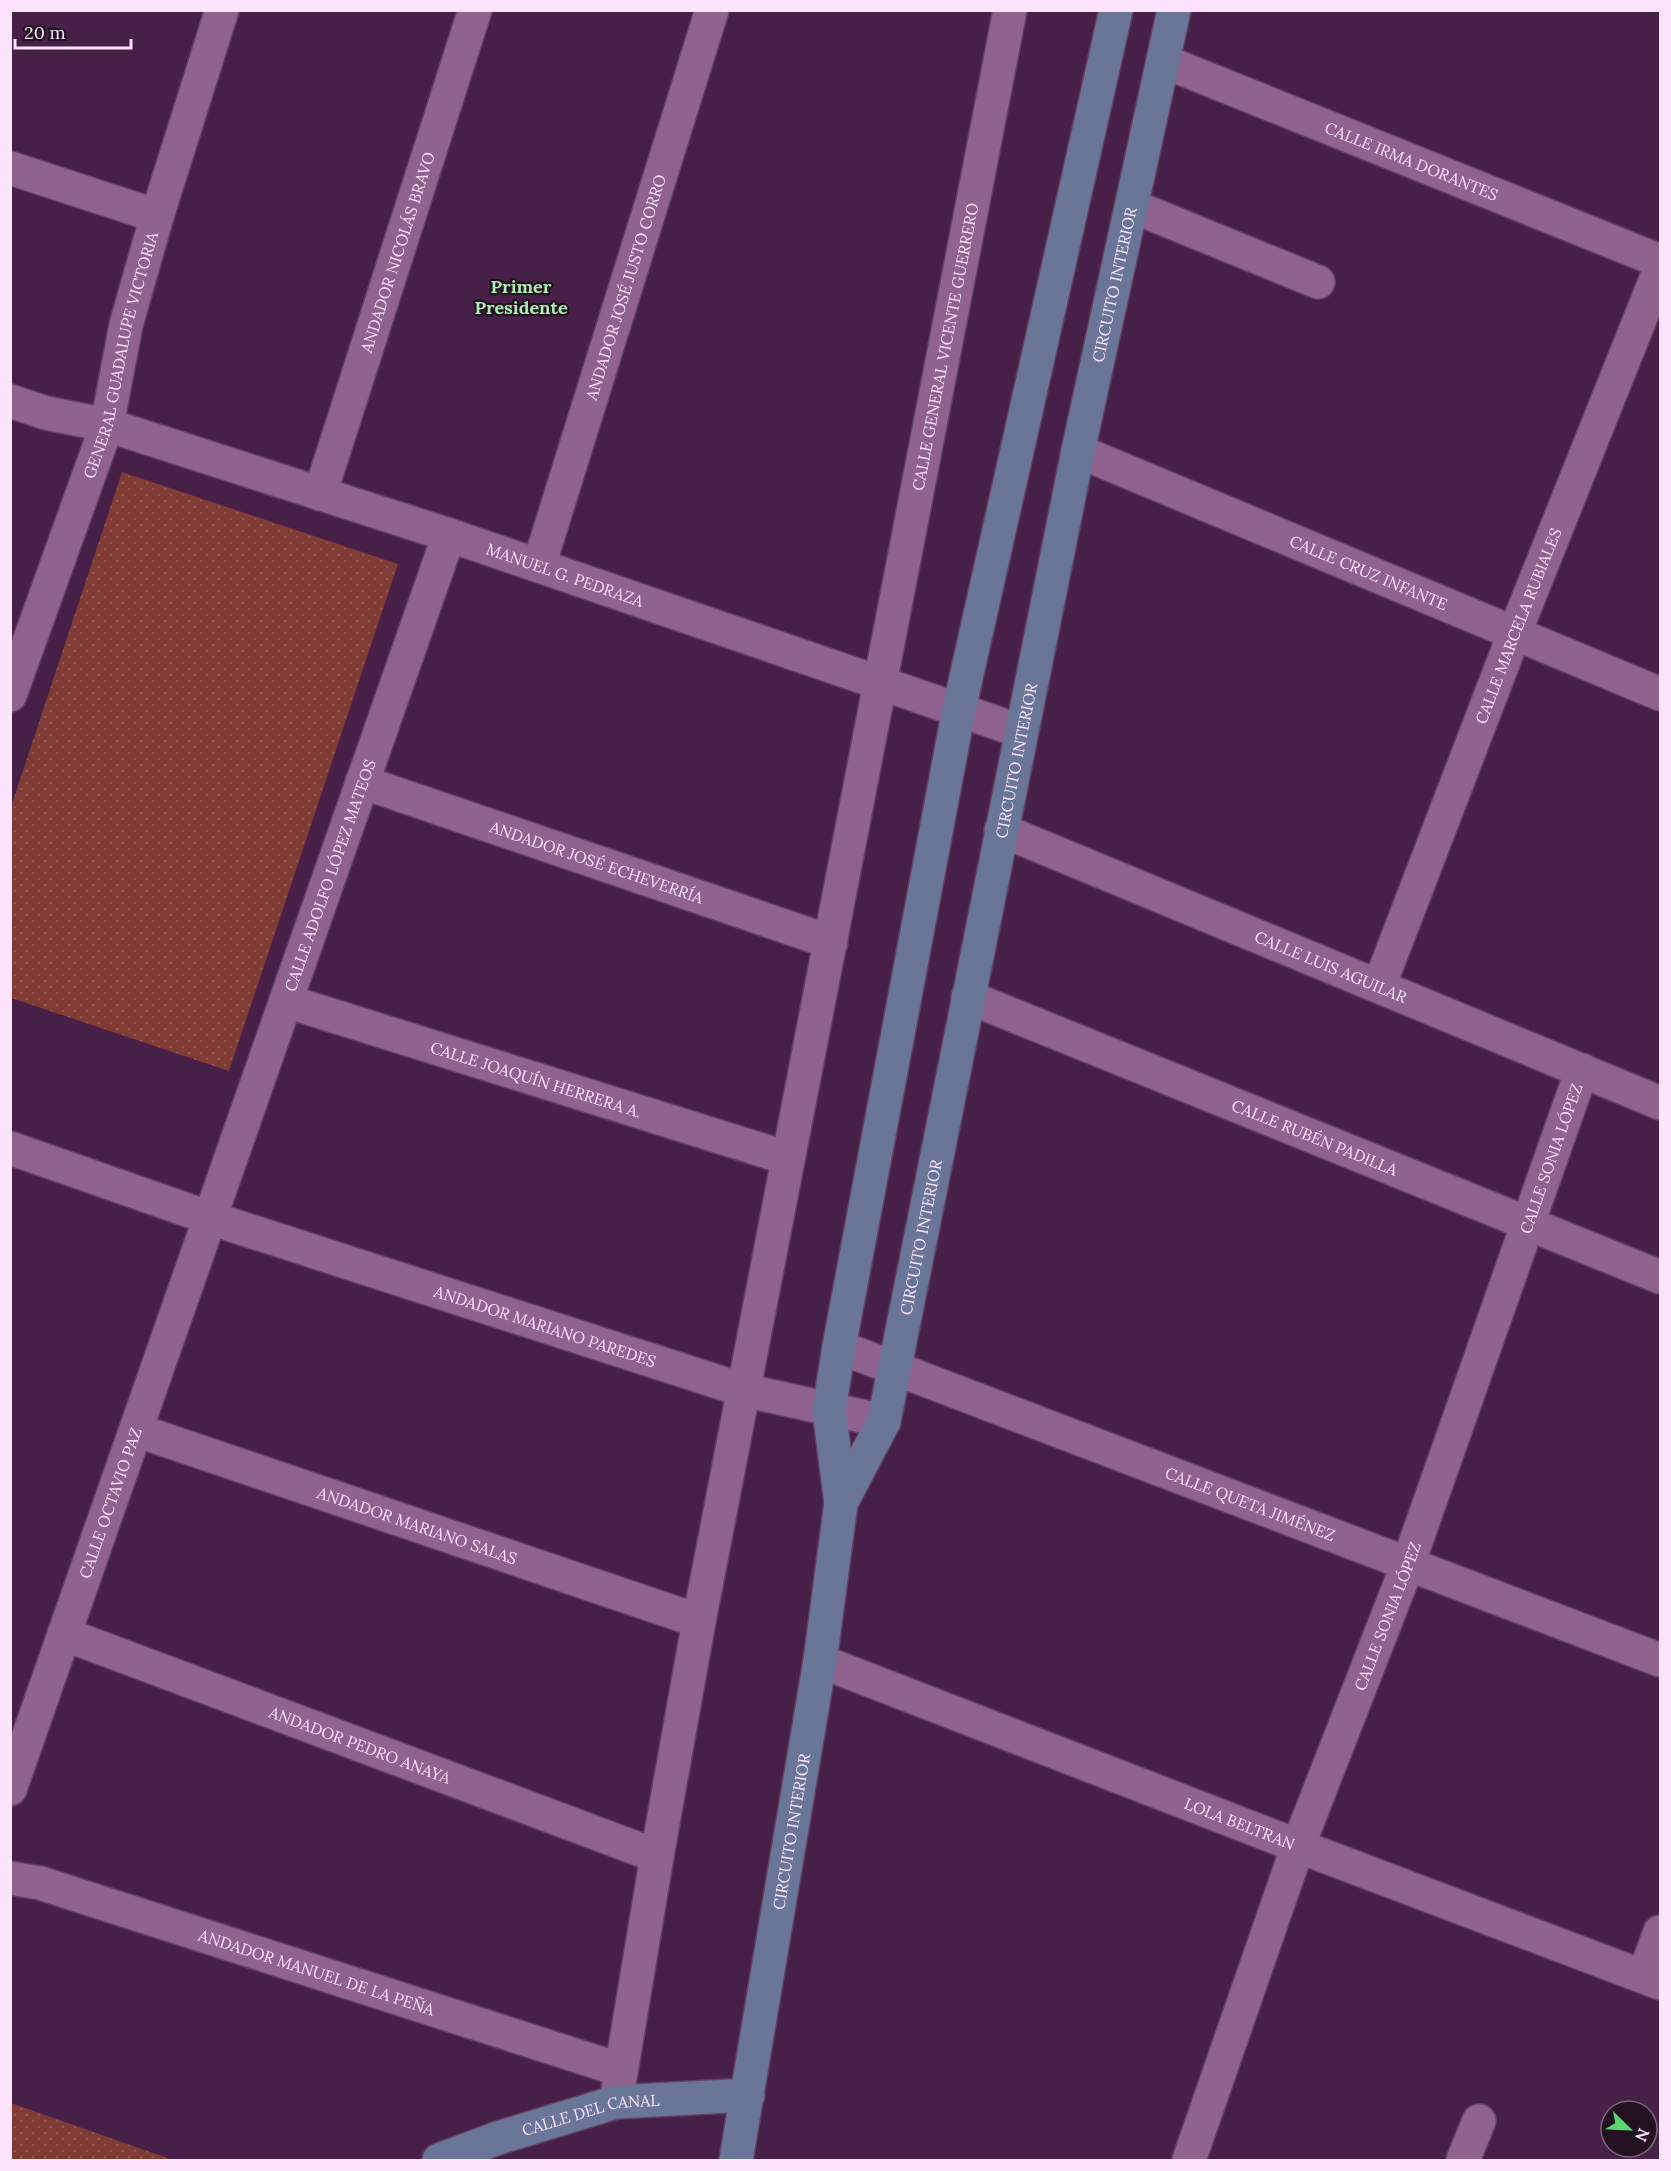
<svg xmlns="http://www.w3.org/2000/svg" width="1671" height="2171" font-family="Lora,serif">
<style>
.park{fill:url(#park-dots)}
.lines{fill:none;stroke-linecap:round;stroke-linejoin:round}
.street-casing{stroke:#624063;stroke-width:36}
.secondary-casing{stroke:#624063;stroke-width:36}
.street{stroke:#8f638e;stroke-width:33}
.secondary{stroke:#6a7698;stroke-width:33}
.labels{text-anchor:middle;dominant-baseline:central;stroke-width:4.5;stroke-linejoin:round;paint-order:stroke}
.street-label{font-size:16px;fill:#fde4fc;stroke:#241223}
.neighbourhood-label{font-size:18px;font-weight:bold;fill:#acebb2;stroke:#241223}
</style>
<defs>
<pattern id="park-dots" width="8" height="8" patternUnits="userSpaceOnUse" patternTransform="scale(1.5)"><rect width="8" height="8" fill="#7f3b34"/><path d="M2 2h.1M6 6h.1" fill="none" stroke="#925752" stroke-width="1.8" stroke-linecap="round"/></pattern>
</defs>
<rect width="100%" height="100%" fill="#472047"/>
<path class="park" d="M122 472 398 564 229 1071 11 998V807Z
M11 2103 173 2160H11Z"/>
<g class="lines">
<defs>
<g id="street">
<path id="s1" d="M1163 61 1660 261"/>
<path d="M10 168 157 216"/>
<path d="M1132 206 1318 282"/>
<path id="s2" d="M10 401 46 413 107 425 449 535 1020 731"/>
<path id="s3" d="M1078 451 1660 694"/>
<path id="s4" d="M320 494 475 10"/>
<path id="s5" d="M539 565 712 10"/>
<path id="s6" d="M10 695 107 425 126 325 157 216 222 10"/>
<path id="s7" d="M362 782 831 942"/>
<path id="s8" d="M1001 830 1660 1103"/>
<path id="s9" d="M1379 986 1515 632 1660 269"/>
<path id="s10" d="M968 997 1660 1277"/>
<path id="s11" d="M286 1001 787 1158"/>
<path id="s12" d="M10 1148 210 1218 743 1390 884 1421"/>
<path id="s13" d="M839 1347 1660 1660"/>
<path id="s14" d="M136 1430 699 1621"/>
<path id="s15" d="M64 1634 657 1856"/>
<path id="s16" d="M820 1661 1298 1846 1660 1983"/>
<path id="s17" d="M10 1789 449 535"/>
<path id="s18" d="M10 1878 40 1883 621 2070"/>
<path d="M1644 1976 1660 1932"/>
<path id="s19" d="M616 2102 657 1856 699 1621 1010 10"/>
<path id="s20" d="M1189 2160 1298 1846 1408 1564 1582 1070"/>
<path d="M1463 2160 1479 2121"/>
</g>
<g id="secondary">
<path id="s21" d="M841 1503 884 1421 1078 451 1174 10"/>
<path id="s22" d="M439 2160 498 2138 616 2102 748 2095"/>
<path id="s23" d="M736 2160 820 1661 841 1503 829 1410 839 1347 959 709 1116 10"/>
</g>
</defs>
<use href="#street" class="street-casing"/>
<use href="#secondary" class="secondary-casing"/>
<use href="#street" class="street"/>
<use href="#secondary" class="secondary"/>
</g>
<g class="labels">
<g class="street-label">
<text stroke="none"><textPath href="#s1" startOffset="268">CALLE IRMA DORANTES</textPath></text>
<text stroke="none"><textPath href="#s4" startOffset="254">ANDADOR NICOLÁS BRAVO</textPath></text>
<text stroke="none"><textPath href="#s21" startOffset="1252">CIRCUITO INTERIOR</textPath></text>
<text stroke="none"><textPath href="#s5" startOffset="291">ANDADOR JOSÉ JUSTO CORRO</textPath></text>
<text stroke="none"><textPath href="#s19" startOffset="1786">CALLE GENERAL VICENTE GUERRERO</textPath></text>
<text stroke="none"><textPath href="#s6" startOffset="358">GENERAL GUADALUPE VICTORIA</textPath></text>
<text stroke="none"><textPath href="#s3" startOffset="315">CALLE CRUZ INFANTE</textPath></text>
<text stroke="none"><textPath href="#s2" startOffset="582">MANUEL G. PEDRAZA</textPath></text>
<text stroke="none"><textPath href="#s9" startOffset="386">CALLE MARCELA RUBIALES</textPath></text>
<text stroke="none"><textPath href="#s21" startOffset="766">CIRCUITO INTERIOR</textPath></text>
<text stroke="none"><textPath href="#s7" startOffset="248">ANDADOR JOSÉ ECHEVERRÍA</textPath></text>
<text stroke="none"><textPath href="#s17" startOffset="968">CALLE ADOLFO LÓPEZ MATEOS</textPath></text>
<text stroke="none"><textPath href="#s8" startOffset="357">CALLE LUIS AGUILAR</textPath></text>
<text stroke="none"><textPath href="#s11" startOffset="262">CALLE JOAQUÍN HERRERA A.</textPath></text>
<text stroke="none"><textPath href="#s10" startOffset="374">CALLE RUBÉN PADILLA</textPath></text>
<text stroke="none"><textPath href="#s20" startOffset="1065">CALLE SONIA LÓPEZ</textPath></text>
<text stroke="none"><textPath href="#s21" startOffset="280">CIRCUITO INTERIOR</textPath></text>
<text stroke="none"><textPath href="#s12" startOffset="564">ANDADOR MARIANO PAREDES</textPath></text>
<text stroke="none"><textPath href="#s17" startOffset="303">CALLE OCTAVIO PAZ</textPath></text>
<text stroke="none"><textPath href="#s13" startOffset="440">CALLE QUETA JIMÉNEZ</textPath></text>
<text stroke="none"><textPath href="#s14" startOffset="297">ANDADOR MARIANO SALAS</textPath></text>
<text stroke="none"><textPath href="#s20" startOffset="579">CALLE SONIA LÓPEZ</textPath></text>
<text stroke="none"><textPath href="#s15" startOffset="316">ANDADOR PEDRO ANAYA</textPath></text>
<text stroke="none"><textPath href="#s16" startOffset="450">LOLA BELTRAN</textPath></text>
<text stroke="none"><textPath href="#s23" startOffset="333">CIRCUITO INTERIOR</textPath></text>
<text stroke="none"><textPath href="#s18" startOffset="321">ANDADOR MANUEL DE LA PEÑA</textPath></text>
<text stroke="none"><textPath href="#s22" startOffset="159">CALLE DEL CANAL</textPath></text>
</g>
<g class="neighbourhood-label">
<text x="521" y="286">Primer<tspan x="521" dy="21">Presidente</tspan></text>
</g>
</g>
<rect width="1671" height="2171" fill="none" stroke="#fde4fc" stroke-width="24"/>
<g transform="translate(1629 2129) rotate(114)"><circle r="28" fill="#241223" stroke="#7b667a" stroke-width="1.5"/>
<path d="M0-4.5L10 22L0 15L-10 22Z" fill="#58d570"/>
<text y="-9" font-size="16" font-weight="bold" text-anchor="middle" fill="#fde4fc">N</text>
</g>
<path d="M15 39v9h116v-9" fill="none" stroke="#fde4fc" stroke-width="3"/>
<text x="24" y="39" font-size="18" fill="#fde4fc" stroke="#241223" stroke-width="4.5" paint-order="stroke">20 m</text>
</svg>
